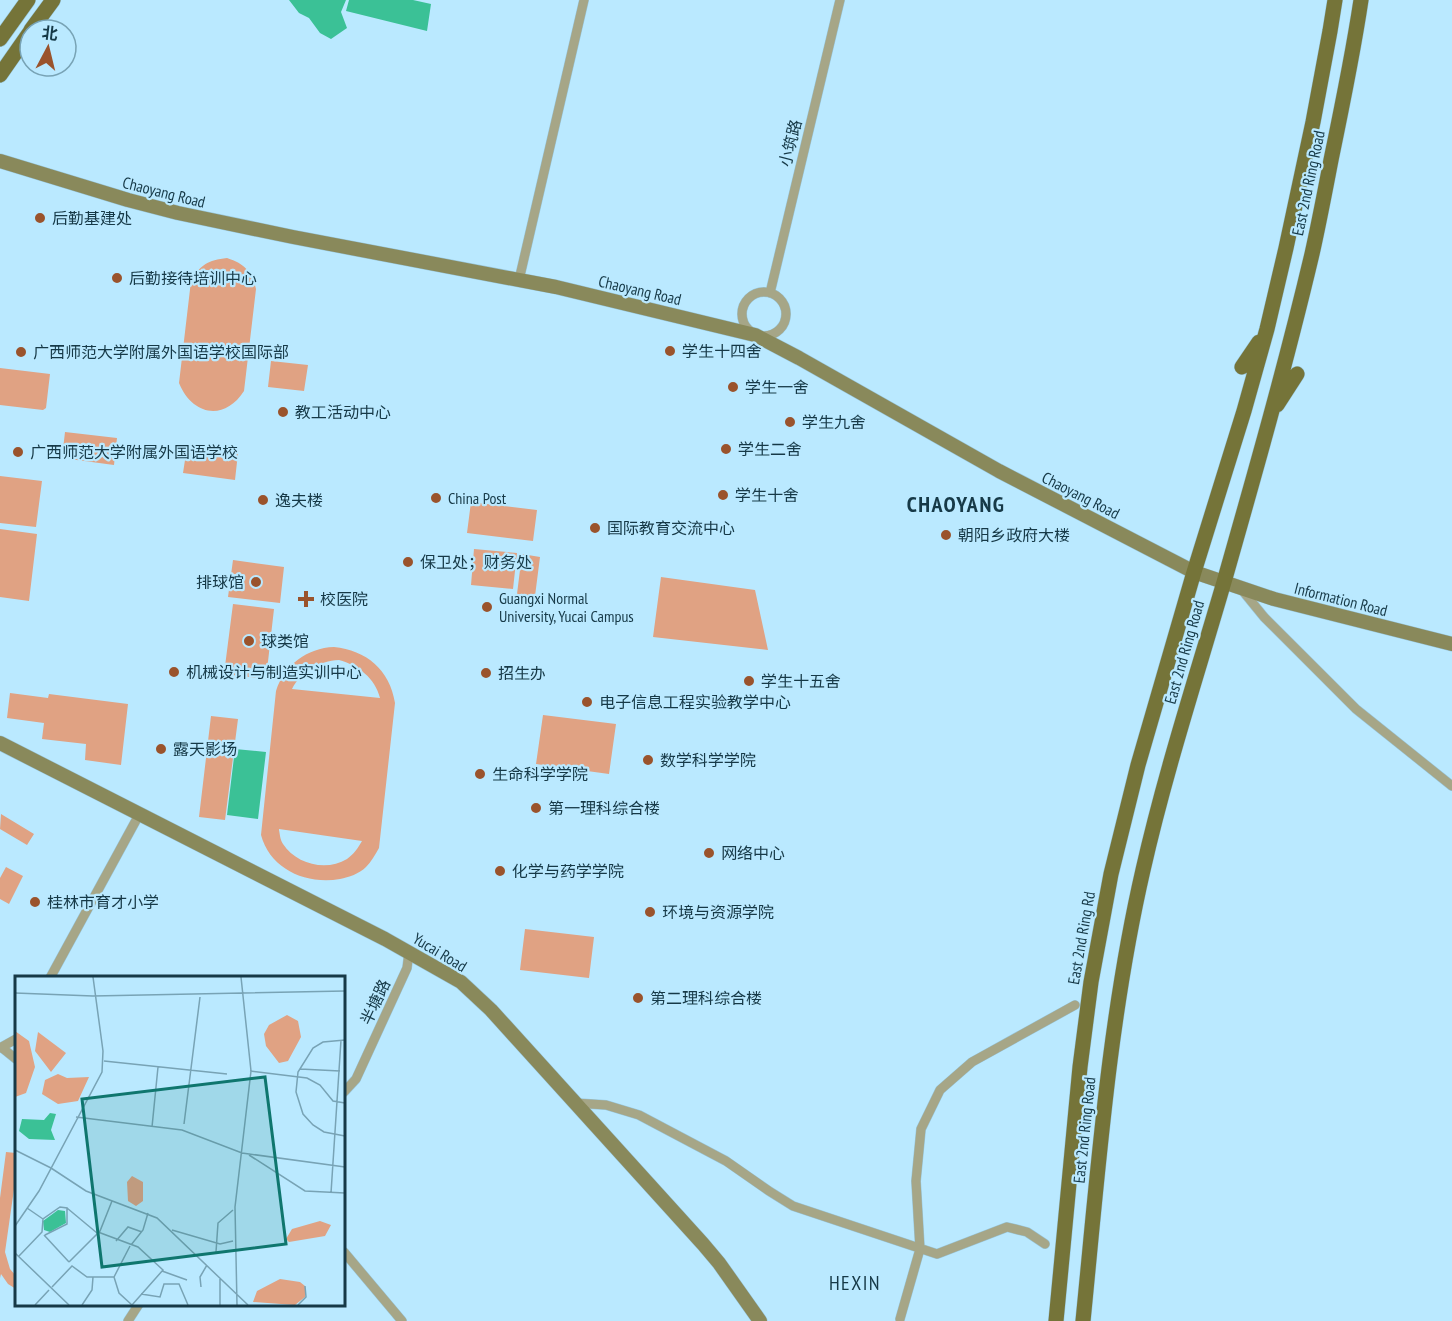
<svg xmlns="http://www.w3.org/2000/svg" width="1452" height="1321" font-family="'PT Sans Narrow','Noto Sans SC',sans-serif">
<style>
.green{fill:#e0a283;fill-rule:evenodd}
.water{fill:#3bc196}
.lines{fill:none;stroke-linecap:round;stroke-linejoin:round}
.street-casing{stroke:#99c6da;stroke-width:10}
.secondary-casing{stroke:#99c6da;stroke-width:15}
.primary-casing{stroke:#99c6da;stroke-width:16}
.street{stroke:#a6a687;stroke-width:9}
.secondary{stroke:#89895b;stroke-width:14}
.primary{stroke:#757439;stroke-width:15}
.poi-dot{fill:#9a532c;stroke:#bae9ff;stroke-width:2}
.labels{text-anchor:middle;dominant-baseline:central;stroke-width:4.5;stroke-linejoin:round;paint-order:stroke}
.street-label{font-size:16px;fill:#163947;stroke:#bae9ff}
.poi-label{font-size:16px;fill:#163947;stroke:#bae9ff;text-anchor:start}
.quarter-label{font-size:20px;letter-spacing:1.5px;fill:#163947;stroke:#bae9ff}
.district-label{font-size:22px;font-weight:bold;letter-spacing:1.5px;fill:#163947;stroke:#bae9ff}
.inset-road{fill:none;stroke:#78a3b5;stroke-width:1.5}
.view{fill:#0f766e;fill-opacity:0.15;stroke:#0f766e;stroke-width:3}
.inset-edge{fill:none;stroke:#163947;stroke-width:3}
</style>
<rect width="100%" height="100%" fill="#bae9ff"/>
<path class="green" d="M227 258C245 264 251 271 256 289L244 391C224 422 192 415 179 383L191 281C200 265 208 260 227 258Z
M271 361 308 365 304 391 268 387Z
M0 368 50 374 46 408 43 410 0 405Z
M65 432 117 438 114 465 62 458Z
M187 447 238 453 235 480 183 473Z
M0 476 42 481 36 527 0 523Z
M471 502 537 510 533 541 467 533Z
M0 529 37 534 29 601 0 597Z
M474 549 517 553 513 589 471 585Z
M522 554 540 557 535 596 517 594Z
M233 560 284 567 280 603 228 597Z
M661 577 755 590 768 650 653 637Z
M233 604 274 609 266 679 224 674Z
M334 647C366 650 390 670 395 703L379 848C375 855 371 862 366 867 359 874 349 877 340 879 306 885 270 869 261 835L276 691C284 665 307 648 334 647ZM339 660C358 665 375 678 380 698L292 689C301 671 319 661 339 660ZM279 830V829L362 841C358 848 354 854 347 859 326 872 296 864 283 844 280 839 280 835 279 830Z
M10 693 48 698 49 694 128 704 121 765 85 760 86 744 42 739 44 723 7 718Z
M543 715 616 724 609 774 536 764Z
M211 716 238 719 225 820 199 817Z
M1 814 34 834 27 845 0 829Z
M6 867 23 876 9 904 0 899V878Z
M525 929 594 937 589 978 520 970Z
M6 1152 16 1153 14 1163 16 1162V1177L15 1182 5 1252 10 1269 16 1276V1289L8 1284 1 1274 0 1278V1198Z"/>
<path class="water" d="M289 0H346L341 12 347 28 331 39 320 33 309 18 299 13Z
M349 0H413L431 4 427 31 346 11Z
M235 749 266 752 258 819 227 815Z"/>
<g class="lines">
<defs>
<path id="street" d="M519 280 584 0
M742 314a22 22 0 1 1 44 0a22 22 0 1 1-44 0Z
M770 293 840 0
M1242 590 1264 617 1356 709 1452 786
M50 978 140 813
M1 1047 16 1059
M0 1048 16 1039
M344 1092 356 1079 407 968 409 952
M575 1103 606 1105 639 1115 726 1161 769 1191 793 1206 937 1254 1007 1227 1027 1232 1045 1244
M344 1252 402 1321
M900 1319 920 1249 916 1181 921 1129 940 1090 972 1062 1075 1005
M128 1321 139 1304"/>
<path id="secondary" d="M0 161 128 200 178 213 293 237 556 287 755 335 799 358 999 471 1194 572 1274 599 1452 644
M0 743 385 939 461 982 491 1010 703 1244 719 1263 760 1321"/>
<path id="primary" d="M31 30 53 0
M0 39 28 0
M0 75 30 32
M1242 367 1259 342
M1277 405 1297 374
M1056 1321 1080 1067 1091 982 1111 874 1138 765 1194 572 1244 411 1267 329 1286 248 1313 122 1330 31 1335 0
M1083 1321C1098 1170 1109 1018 1143 870 1165 773 1196 678 1224 582 1255 473 1286 364 1312 254 1319 223 1325 191 1331 160 1342 107 1353 54 1361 0"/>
</defs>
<use href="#street" class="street-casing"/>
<use href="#secondary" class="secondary-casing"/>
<use href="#primary" class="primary-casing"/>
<use href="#street" class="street"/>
<use href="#secondary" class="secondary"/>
<use href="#primary" class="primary"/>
</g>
<g class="poi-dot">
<circle cx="40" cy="218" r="6"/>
<circle cx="117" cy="278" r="6"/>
<circle cx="670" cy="351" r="6"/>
<circle cx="21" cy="352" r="6"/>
<circle cx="733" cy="387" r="6"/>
<circle cx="283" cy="412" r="6"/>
<circle cx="790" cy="422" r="6"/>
<circle cx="726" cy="449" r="6"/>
<circle cx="18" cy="452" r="6"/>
<circle cx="723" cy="495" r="6"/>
<circle cx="436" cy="498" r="6"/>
<circle cx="263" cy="500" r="6"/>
<circle cx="595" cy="528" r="6"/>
<circle cx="946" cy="535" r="6"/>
<circle cx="408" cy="562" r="6"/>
<circle cx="256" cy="582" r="6"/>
<path d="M303 590h6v6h6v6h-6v6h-6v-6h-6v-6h6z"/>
<circle cx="487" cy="607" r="6"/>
<circle cx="249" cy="641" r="6"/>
<circle cx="174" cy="672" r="6"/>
<circle cx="486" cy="673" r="6"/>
<circle cx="749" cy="681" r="6"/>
<circle cx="587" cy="702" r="6"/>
<circle cx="161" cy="749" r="6"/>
<circle cx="648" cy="760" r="6"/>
<circle cx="480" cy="774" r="6"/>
<circle cx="536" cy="808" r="6"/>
<circle cx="709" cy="853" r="6"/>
<circle cx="500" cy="871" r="6"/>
<circle cx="35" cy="902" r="6"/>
<circle cx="650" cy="912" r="6"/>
<circle cx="638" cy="998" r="6"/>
</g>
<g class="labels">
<g class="street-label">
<text transform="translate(790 143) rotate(-76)">小筑路</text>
<text transform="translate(1308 183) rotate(-78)">East 2nd Ring Road</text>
<text transform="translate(164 192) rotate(14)">Chaoyang Road</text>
<text transform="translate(640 290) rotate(13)">Chaoyang Road</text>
<text transform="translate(1081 495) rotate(27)">Chaoyang Road</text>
<text transform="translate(1341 599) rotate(14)">Information Road</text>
<text transform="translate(1184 652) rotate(-74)">East 2nd Ring Road</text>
<text transform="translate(1081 938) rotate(-80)">East 2nd Ring Rd</text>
<text transform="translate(440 952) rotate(31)">Yucai Road</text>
<text transform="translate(375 1002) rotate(-65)">半塘路</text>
<text transform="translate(1084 1130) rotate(-84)">East 2nd Ring Road</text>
</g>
<g class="poi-label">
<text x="52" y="218">后勤基建处</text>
<text x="129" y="278">后勤接待培训中心</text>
<text x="682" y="351">学生十四舍</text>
<text x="33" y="352">广西师范大学附属外国语学校国际部</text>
<text x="745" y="387">学生一舍</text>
<text x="295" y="412">教工活动中心</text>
<text x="802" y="422">学生九舍</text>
<text x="738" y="449">学生二舍</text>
<text x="30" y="452">广西师范大学附属外国语学校</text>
<text x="735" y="495">学生十舍</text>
<text x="448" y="498">China Post</text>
<text x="275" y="500">逸夫楼</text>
<text x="607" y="528">国际教育交流中心</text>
<text x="958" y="535">朝阳乡政府大楼</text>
<text x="420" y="562">保卫处；财务处</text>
<text x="244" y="582" text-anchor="end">排球馆</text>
<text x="499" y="598">Guangxi Normal<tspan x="499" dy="18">University, Yucai Campus</tspan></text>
<text x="320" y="599">校医院</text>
<text x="261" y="641">球类馆</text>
<text x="186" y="672">机械设计与制造实训中心</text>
<text x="498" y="673">招生办</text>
<text x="761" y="681">学生十五舍</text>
<text x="599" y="702">电子信息工程实验教学中心</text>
<text x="173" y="749">露天影场</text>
<text x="660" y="760">数学科学学院</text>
<text x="492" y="774">生命科学学院</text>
<text x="548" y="808">第一理科综合楼</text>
<text x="721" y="853">网络中心</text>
<text x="512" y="871">化学与药学学院</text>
<text x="47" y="902">桂林市育才小学</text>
<text x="662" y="912">环境与资源学院</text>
<text x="650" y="998">第二理科综合楼</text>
</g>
<g class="quarter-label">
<text x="855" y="1283">HEXIN</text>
</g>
<g class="district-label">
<text x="956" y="504">CHAOYANG</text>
</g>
</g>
<g transform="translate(15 976)">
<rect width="330" height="330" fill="#bae9ff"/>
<path d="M272 39 283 45 286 61 273 85 264 87 251 70 249 58 254 49ZM0 55 14 65 20 91 11 117 0 121ZM23 56 51 77 36 96 20 75ZM43 98 52 102 74 101 63 125 43 128 27 118 30 104ZM117 200 128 206V225L121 230 113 225 112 206ZM305 245 316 249 310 260 274 266 271 263 277 253ZM265 303 285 306 290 310V321L280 329 238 326 242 315Z" fill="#e0a283"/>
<path d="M35 137 41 138 36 154 40 164 14 163 4 155 7 143 29 144ZM43 234 50 235 51 247 35 256 29 254 28 245Z" fill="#3bc196"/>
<path class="inset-road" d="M0 17 78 20 330 15M330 64 308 66 298 72 283 96 281 116 288 138 298 149 309 156 330 160M89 85 212 98M285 93 325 95M235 95 292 102 305 109 318 125 330 127M61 141 167 154 227 177 330 191M169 148 185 21M137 151 143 91M0 174 36 192M234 179 290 215 330 217M36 192 71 215 142 242 233 329M316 217 326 64M12 232 28 243M52 232 82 257M0 250 24 215 87 96 88 75 78 1M157 254 205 268 218 265M83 256 123 271 148 294 117 329M29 259 54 286M101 265 113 251 127 256M116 269 128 254 133 237M201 276 203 247 218 234M0 277 54 329M4 280 27 256 28 243 45 231 52 232V248L30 259M54 286 85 255 97 225M147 295 172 304M99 301 104 317 117 329M37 311 57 290 72 301H99L115 270M186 311 185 301 192 289M126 318 145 321 149 308H164L173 329M20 329 34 314M67 329 77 314 78 301M205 329V302M222 329 220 231 236 95 226 1M283 329 291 321 290 310"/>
<path class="view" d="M250 101 271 268 87 291 67 123Z"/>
<rect width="330" height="330" class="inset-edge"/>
</g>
<g transform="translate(48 48) rotate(7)"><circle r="28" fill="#bae9ff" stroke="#78a3b5" stroke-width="1.5"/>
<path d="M0-4.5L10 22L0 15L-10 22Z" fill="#9a532c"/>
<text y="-9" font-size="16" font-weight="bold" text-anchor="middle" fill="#163947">北</text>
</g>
</svg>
